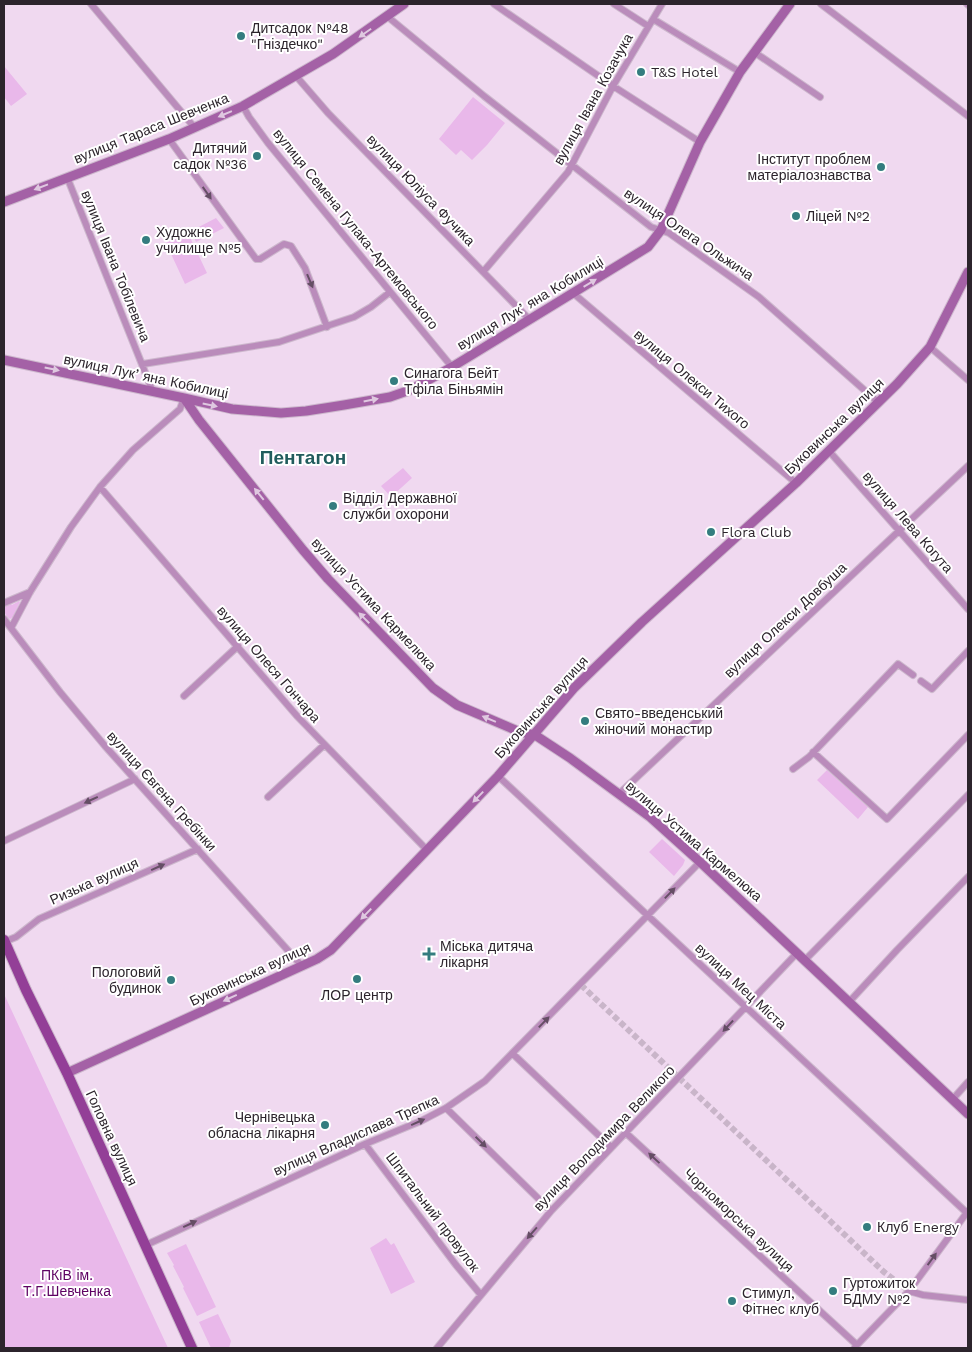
<svg xmlns="http://www.w3.org/2000/svg" width="972" height="1352" font-family="'Work Sans',sans-serif">
<style>
.green{fill:#e9b8ea}
.lines{fill:none;stroke-linecap:round;stroke-linejoin:round}
.street-tunnel{stroke:#c9b5c9;stroke-width:6;stroke-dasharray:6 3;stroke-linecap:butt}
.street-casing{stroke:#cdb8cd;stroke-width:8}
.secondary-casing{stroke:#cdb8cd;stroke-width:11}
.primary-casing{stroke:#cdb8cd;stroke-width:12}
.street{stroke:#ba8cbb;stroke-width:6}
.secondary{stroke:#a461a6;stroke-width:9}
.primary{stroke:#933f97;stroke-width:10}
.oneway{fill:#dfc8e0}
.oneway2{fill:#654e65}
.poi-dot{fill:#347d7f;stroke:#fff;stroke-width:2}
.labels{text-anchor:middle;dominant-baseline:central;stroke-width:4;stroke-linejoin:round;paint-order:stroke}
.poi-label{font-size:14px;fill:#2c242c;stroke:#fff;text-anchor:start}
.street-label{font-size:14px;fill:#2c242c;stroke:#fff}
.park-label{font-size:14px;fill:#5e0263;stroke:#fff}
.district-label{font-size:19px;font-weight:bold;fill:#215c5d;stroke:#fff}
</style>
<rect width="100%" height="100%" fill="#f0d9f0"/>
<path class="green" d="M4 66 27 94 11 106 4 97Z
M473 97 505 123 487 145 472 160 461 150 456 155 439 139Z
M216 218 224 228 196 242 191 231Z
M188 233 207 273 185 284 166 243Z
M403 468 412 478 391 497 381 486Z
M19 601 20 602 13 617 10 619C5 616 4 612 4 607L11 604 12 605Z
M827 770 868 807 858 819 817 780Z
M662 839 685 860 683 865 674 876 649 852Z
M4 994 168 1348H4Z
M386 1238 391 1245 394 1243 415 1282 391 1294 370 1248Z
M186 1244 216 1307 197 1316 183 1288 184 1287 173 1266 174 1265 167 1253Z
M218 1314 231 1341 229 1348H211L199 1322Z"/>
<g class="lines">
<path class="street-tunnel" d="M581 985 884 1272 909 1291"/>
<defs>
<path id="street" d="M91 4 194 127
M494 4 613 86 700 142
M614 4 648 26
M821 4 968 116
M967 4 968 5
M388 17 484 96 651 227 669 233 759 297 879 403
M653 19 740 72
M754 52 820 97
M296 76 328 113 529 319
M243 106 249 117 268 143 452 367
M169 139 256 259H260L284 244 291 246 305 268 327 327
M67 177 153 392
M483 272 568 172 613 86 662 4
M573 293 796 483
M930 347 968 380
M143 364 279 342 354 317 371 307 390 292
M829 451 968 609
M100 487 297 716 427 850
M4 603 30 592
M4 619 60 692 105 746 301 965
M11 628 30 592 71 527 100 487 133 450 180 409 184 398
M921 681 932 689 968 651
M184 696 238 646
M813 752 887 819 968 735
M793 769 809 757 898 664 913 675
M498 776 967 1213
M619 794 968 466
M268 797 324 745
M4 841 135 779
M4 942 16 937 39 919 198 849
M805 960 968 795
M850 1001 897 950 968 877
M513 1054 611 1147
M952 1100 968 1082
M446 1108 551 1211
M626 1133 857 1345
M365 1144 456 1265 481 1295
M146 1245 365 1144 421 1121 446 1108 485 1081 700 862
M909 1291 923 1295 968 1300
M855 1347 909 1291 968 1211
M437 1348 551 1211 797 953"/>
<path id="secondary" d="M4 202 169 139 243 106 333 54 404 4
M4 360 184 398 232 409 281 413 306 411 344 405 390 397 410 390 452 367 648 247 661 230 700 142 740 72 790 4
M184 398 199 420 303 550 328 579 433 688 457 705 520 732 535 735 570 758 650 817 700 862 968 1114
M67 1073 317 959 331 950 498 776 574 688 642 622 796 483 897 384 930 347 968 272"/>
<path id="primary" d="M4 940 26 990 67 1073 192 1348"/>
</defs>
<use href="#street" class="street-casing"/>
<use href="#secondary" class="secondary-casing"/>
<use href="#primary" class="primary-casing"/>
<use href="#street" class="street"/>
<use href="#secondary" class="secondary"/>
<use href="#primary" class="primary"/>
</g>
<defs><path id="oneway-solid" d="M-6-.8H1V-3.2L6.5 0L1 3.2V.8H-6Z" transform="scale(1.25)"/></defs>
<g class="oneway">
<use href="#oneway-solid" transform="translate(365 33) rotate(145)"/>
<use href="#oneway-solid" transform="translate(225 114) rotate(157)"/>
<use href="#oneway-solid" transform="translate(41 187) rotate(159)"/>
<use href="#oneway-solid" transform="translate(590 283) rotate(-31)"/>
<use href="#oneway-solid" transform="translate(52 369) rotate(12)"/>
<use href="#oneway-solid" transform="translate(371 400) rotate(-11)"/>
<use href="#oneway-solid" transform="translate(210 405) rotate(12)"/>
<use href="#oneway-solid" transform="translate(259 494) rotate(-129)"/>
<use href="#oneway-solid" transform="translate(364 618) rotate(-135)"/>
<use href="#oneway-solid" transform="translate(489 719) rotate(-157)"/>
<use href="#oneway-solid" transform="translate(478 797) rotate(134)"/>
<use href="#oneway-solid" transform="translate(366 914) rotate(134)"/>
<use href="#oneway-solid" transform="translate(230 998) rotate(155)"/>
</g>
<g class="oneway2">
<use href="#oneway-solid" transform="translate(207 193) rotate(55)"/>
<use href="#oneway-solid" transform="translate(310 281) rotate(67)"/>
<use href="#oneway-solid" transform="translate(91 800) rotate(155)"/>
<use href="#oneway-solid" transform="translate(158 867) rotate(-24)"/>
<use href="#oneway-solid" transform="translate(670 893) rotate(-46)"/>
<use href="#oneway-solid" transform="translate(544 1022) rotate(-46)"/>
<use href="#oneway-solid" transform="translate(728 1026) rotate(133)"/>
<use href="#oneway-solid" transform="translate(418 1122) rotate(-24)"/>
<use href="#oneway-solid" transform="translate(481 1142) rotate(44)"/>
<use href="#oneway-solid" transform="translate(654 1158) rotate(-137)"/>
<use href="#oneway-solid" transform="translate(190 1224) rotate(-25)"/>
<use href="#oneway-solid" transform="translate(532 1233) rotate(131)"/>
<use href="#oneway-solid" transform="translate(932 1259) rotate(-54)"/>
</g>
<g class="poi-dot">
<circle cx="241" cy="36" r="5"/>
<circle cx="641" cy="72" r="5"/>
<circle cx="257" cy="156" r="5"/>
<circle cx="881" cy="167" r="5"/>
<circle cx="796" cy="216" r="5"/>
<circle cx="146" cy="240" r="5"/>
<circle cx="394" cy="381" r="5"/>
<circle cx="333" cy="506" r="5"/>
<circle cx="711" cy="532" r="5"/>
<circle cx="585" cy="721" r="5"/>
<path d="M426.5 946.5h5v5h5v5h-5v5h-5v-5h-5v-5h5z"/>
<circle cx="357" cy="979" r="5"/>
<circle cx="171" cy="980" r="5"/>
<circle cx="325" cy="1125" r="5"/>
<circle cx="867" cy="1227" r="5"/>
<circle cx="833" cy="1291" r="5"/>
<circle cx="732" cy="1301" r="5"/>
</g>
<g class="labels">
<g class="poi-label">
<text x="251" y="28">Дитсадок №48<tspan x="251" dy="16">"Гніздечко"</tspan></text>
<text x="651" y="72">T&amp;S Hotel</text>
<text x="247" y="148" text-anchor="end">Дитячий<tspan x="247" dy="16">садок №36</tspan></text>
<text x="871" y="159" text-anchor="end">Інститут проблем<tspan x="871" dy="16">матеріалознавства</tspan></text>
<text x="806" y="216">Ліцей №2</text>
<text x="156" y="232">Художнє<tspan x="156" dy="16">училище №5</tspan></text>
<text x="404" y="373">Синагога Бейт<tspan x="404" dy="16">Тфіла Біньямін</tspan></text>
<text x="343" y="498">Відділ Державної<tspan x="343" dy="16">служби охорони</tspan></text>
<text x="721" y="532">Flora Club</text>
<text x="595" y="713">Свято-введенський<tspan x="595" dy="16">жіночий монастир</tspan></text>
<text x="440" y="946">Міська дитяча<tspan x="440" dy="16">лікарня</tspan></text>
<text x="161" y="972" text-anchor="end">Пологовий<tspan x="161" dy="16">будинок</tspan></text>
<text x="357" y="995" text-anchor="middle">ЛОР центр</text>
<text x="315" y="1117" text-anchor="end">Чернівецька<tspan x="315" dy="16">обласна лікарня</tspan></text>
<text x="877" y="1227">Клуб Energy</text>
<text x="843" y="1283">Гуртожиток<tspan x="843" dy="16">БДМУ №2</tspan></text>
<text x="742" y="1293">Стимул,<tspan x="742" dy="16">Фітнес клуб</tspan></text>
</g>
<g class="street-label">
<text transform="translate(593 99) rotate(-61)">вулиця Івана Козачука</text>
<text transform="translate(151 128) rotate(-22)">вулиця Тараса Шевченка</text>
<text transform="translate(421 190) rotate(46)">вулиця Юліуса Фучика</text>
<text transform="translate(356 229) rotate(51)">вулиця Семена Гулака-Артемовського</text>
<text transform="translate(689 234) rotate(34)">вулиця Олега Ольжича</text>
<text transform="translate(116 266) rotate(68)">вулиця Івана Тобілевича</text>
<text transform="translate(530 303) rotate(-31)">вулиця Лукʼяна Кобилиці</text>
<text transform="translate(146 376) rotate(12)">вулиця Лукʼяна Кобилиці</text>
<text transform="translate(692 379) rotate(40)">вулиця Олекси Тихого</text>
<text transform="translate(834 426) rotate(-44)">Буковинська вулиця</text>
<text transform="translate(908 522) rotate(49)">вулиця Лева Когута</text>
<text transform="translate(374 604) rotate(47)">вулиця Устима Кармелюка</text>
<text transform="translate(785 620) rotate(-43)">вулиця Олекси Довбуша</text>
<text transform="translate(269 664) rotate(49)">вулиця Олеся Гончара</text>
<text transform="translate(541 707) rotate(-48)">Буковинська вулиця</text>
<text transform="translate(162 791) rotate(48)">вулиця Євгена Гребінки</text>
<text transform="translate(694 841) rotate(41)">вулиця Устима Кармелюка</text>
<text transform="translate(94 881) rotate(-24)">Ризька вулиця</text>
<text transform="translate(250 974) rotate(-25)">Буковинська вулиця</text>
<text transform="translate(741 986) rotate(43)">вулиця Мец Міста</text>
<text transform="translate(356 1135) rotate(-24)">вулиця Владислава Трепка</text>
<text transform="translate(112 1138) rotate(65)">Головна вулиця</text>
<text transform="translate(604 1138) rotate(-46)">вулиця Володимира Великого</text>
<text transform="translate(433 1212) rotate(53)">Шпитальний провулок</text>
<text transform="translate(739 1220) rotate(43)">Чорноморська вулиця</text>
</g>
<g class="park-label">
<text x="67" y="1275">ПКіВ ім.<tspan x="67" dy="16">Т.Г.Шевченка</tspan></text>
</g>
<g class="district-label">
<text x="303" y="457">Пентагон</text>
</g>
</g>
<rect width="972" height="1352" fill="none" stroke="#2c242c" stroke-width="10"/>
</svg>
